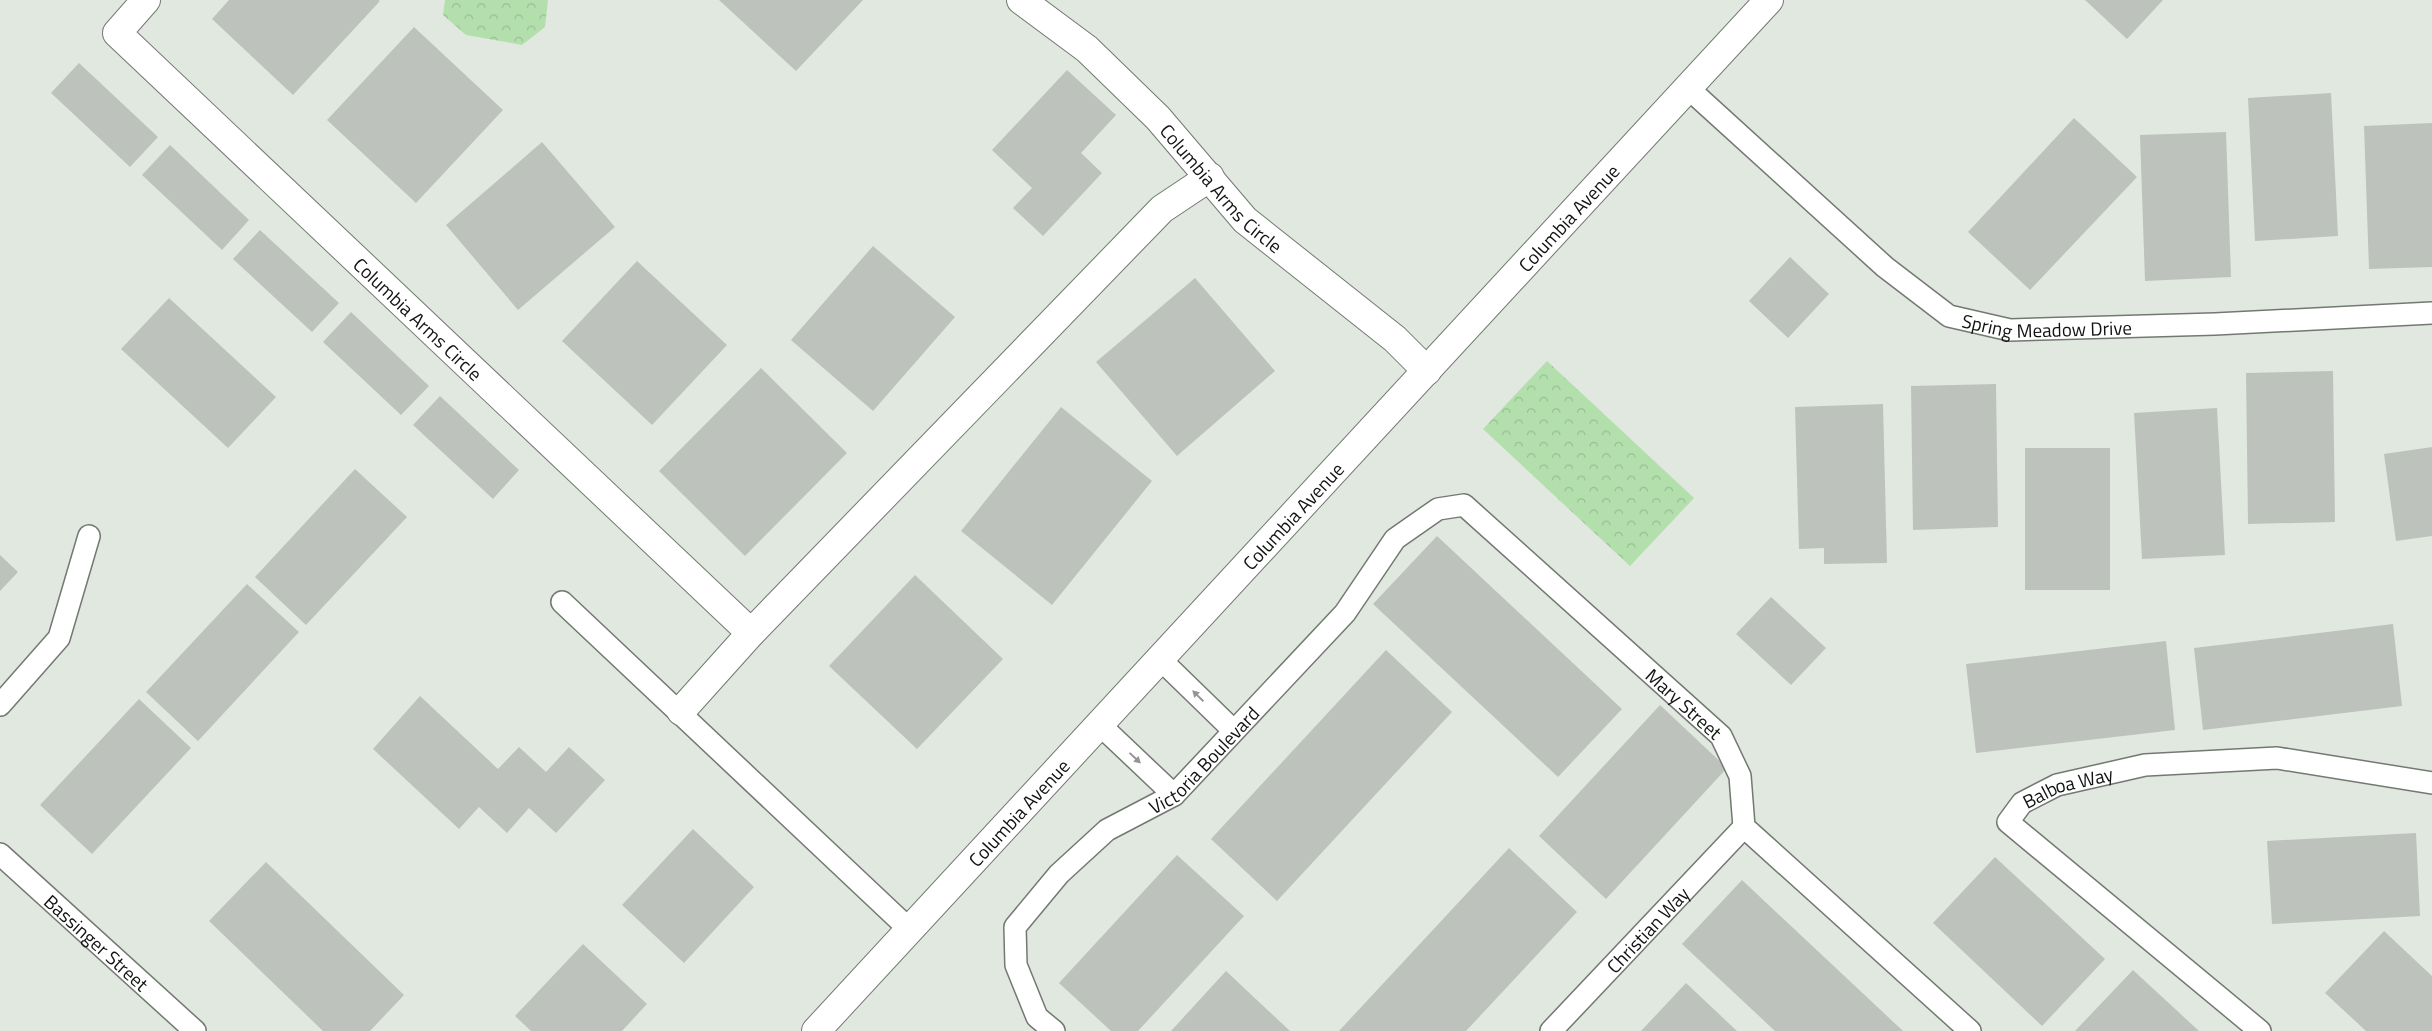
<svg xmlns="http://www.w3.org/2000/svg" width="2432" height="1031" font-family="'Titillium Web',sans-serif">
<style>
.park{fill:url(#park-crowns)}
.building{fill:#bdc3bc}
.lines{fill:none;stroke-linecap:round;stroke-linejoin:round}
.service-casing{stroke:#737972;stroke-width:24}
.minor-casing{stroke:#737972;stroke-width:30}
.tertiary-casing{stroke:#737972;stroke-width:30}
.service{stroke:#fff;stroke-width:21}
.minor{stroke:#fff;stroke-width:28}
.tertiary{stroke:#fff;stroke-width:28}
.oneway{fill:#949594}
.labels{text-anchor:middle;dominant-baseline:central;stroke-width:4.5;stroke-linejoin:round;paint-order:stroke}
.street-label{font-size:19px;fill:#111311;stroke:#eef5ed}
</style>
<defs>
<pattern id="park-crowns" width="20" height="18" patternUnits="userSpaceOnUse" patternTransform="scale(1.25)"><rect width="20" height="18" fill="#b2dfac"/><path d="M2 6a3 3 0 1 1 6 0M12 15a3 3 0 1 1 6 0" fill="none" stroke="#98be93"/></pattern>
</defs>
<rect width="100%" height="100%" fill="#e1e8e0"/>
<path class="park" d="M445 0H548L545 27 522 45 466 35 443 15Z
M1547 361 1694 498 1630 566 1483 429Z"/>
<path class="building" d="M229 0H378L380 1 293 95 212 19Z
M719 0H863L796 71Z
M2085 0H2163L2127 39Z
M414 27 503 110 416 203 327 120Z
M79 63 158 137 130 167 51 93Z
M1067 70 1116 115 1081 153 1102 173 1043 236 1013 208 1032 188 992 150Z
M2331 93 2338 236 2255 241 2248 98Z
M2074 118 2137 177 2030 290 1968 232Z
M2432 123V267L2369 269 2364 126Z
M2226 132 2231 277 2145 281 2140 135Z
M542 142 615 227 518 310 446 225Z
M170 145 249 220 222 250 142 175Z
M260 230 339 303 312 332 233 259Z
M873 246 955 317 873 411 791 340Z
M1790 257 1829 294 1788 338 1749 301Z
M637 261 727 345 652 425 562 341Z
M1195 278 1275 371 1177 456 1096 362Z
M169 298 276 397 228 448 121 349Z
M351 312 429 386 401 415 323 342Z
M761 368 847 453 745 556 659 471Z
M2333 371 2335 522 2248 524 2246 373Z
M1996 384 1998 527 1913 530 1911 386Z
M440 396 519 470 493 499 413 425Z
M1883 404 1887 563 1824 564V548L1799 549 1795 407Z
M1061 407 1152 481 1052 605 961 531Z
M2217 408 2225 555 2142 559 2134 413Z
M2432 447V536L2396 541 2384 454Z
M2025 448H2110V590H2025Z
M355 469 407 517 306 625 255 577Z
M1437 536 1622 709 1558 777 1373 604Z
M0 555 18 572 0 591Z
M915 575 1003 659 917 749 829 666Z
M247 584 299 632 198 741 146 692Z
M1771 597 1826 648 1791 685 1736 634Z
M2393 624 2402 706 2203 730 2194 648Z
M2166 641 2175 730 1976 753 1966 664Z
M1386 650 1452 712 1277 901 1211 839Z
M420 696 498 769 519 747 546 772 569 747 605 780 556 833 529 808 507 833 479 807 459 829 373 749Z
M139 699 191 748 92 854 40 805Z
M1660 705 1727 768 1606 899 1539 836Z
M693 829 754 887 684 963 622 905Z
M2416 833 2420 916 2272 924 2267 841Z
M1509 848 1577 912 1466 1031H1339Z
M1177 855 1244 916 1138 1031H1111L1059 983Z
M1995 857 2105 959 2042 1026 1933 923Z
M266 862 404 995 370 1031H323L209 921Z
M1742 880 1903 1031H1775L1682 944Z
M2384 931 2432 976V1031H2366L2325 993Z
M583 944 647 1004 622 1031H531L515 1016Z
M2133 970 2199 1031H2075Z
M1226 971 1290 1031H1171Z
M1686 983 1737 1031H1641Z"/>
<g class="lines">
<defs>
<g id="service">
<path id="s1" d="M1688 88 1885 267 1949 316 2010 330 2215 324 2432 313"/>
<path d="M562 602 910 930"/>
<path d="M1160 659 1233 730"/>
<path d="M0 705 59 638 89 536"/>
<path d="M1099 724 1174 795"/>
<path id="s2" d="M0 854 195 1031"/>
<path id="s3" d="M1054 1031 1037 1017 1016 965 1015 927 1059 874 1107 830 1174 795 1345 613 1395 539 1438 509 1464 505 1721 736 1740 776 1744 827 1970 1031"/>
<path id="s4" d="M1551 1031 1744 827"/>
<path id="s5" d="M2260 1031 2008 822 2022 803 2057 785 2145 765 2277 758 2432 783"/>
</g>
<g id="minor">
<path id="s6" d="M146 0 117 33 751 633"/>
<path id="s7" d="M1021 0 1087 49 1158 118 1245 220 1395 339 1427 371"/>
<path d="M681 711 751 633 1162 209 1210 177"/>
</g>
<g id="tertiary">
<path id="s8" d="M816 1031 1769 0"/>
</g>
</defs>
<use href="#service" class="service-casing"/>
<use href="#minor" class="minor-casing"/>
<use href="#tertiary" class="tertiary-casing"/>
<use href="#service" class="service"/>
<use href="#minor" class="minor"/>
<use href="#tertiary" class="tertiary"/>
</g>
<defs><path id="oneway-solid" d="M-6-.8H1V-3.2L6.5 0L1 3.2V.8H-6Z" transform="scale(1.25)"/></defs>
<g class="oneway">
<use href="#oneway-solid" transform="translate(1198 696) rotate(-136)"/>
<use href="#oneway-solid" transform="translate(1135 758) rotate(43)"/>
</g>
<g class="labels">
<g class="street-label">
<text stroke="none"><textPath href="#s7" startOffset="276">Columbia Arms Circle</textPath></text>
<text stroke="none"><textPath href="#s8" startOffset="1108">Columbia Avenue</textPath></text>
<text stroke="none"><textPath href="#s6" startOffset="459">Columbia Arms Circle</textPath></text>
<text stroke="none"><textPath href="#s1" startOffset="446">Spring Meadow Drive</textPath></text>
<text stroke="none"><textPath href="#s8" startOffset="702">Columbia Avenue</textPath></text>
<text stroke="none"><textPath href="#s3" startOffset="1040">Mary Street</textPath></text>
<text stroke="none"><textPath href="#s3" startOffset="371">Victoria Boulevard</textPath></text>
<text stroke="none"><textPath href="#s5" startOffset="400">Balboa Way</textPath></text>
<text stroke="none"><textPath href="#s8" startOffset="298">Columbia Avenue</textPath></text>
<text stroke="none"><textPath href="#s4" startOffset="140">Christian Way</textPath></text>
<text stroke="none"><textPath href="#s2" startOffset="131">Bassinger Street</textPath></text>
</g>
</g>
</svg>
